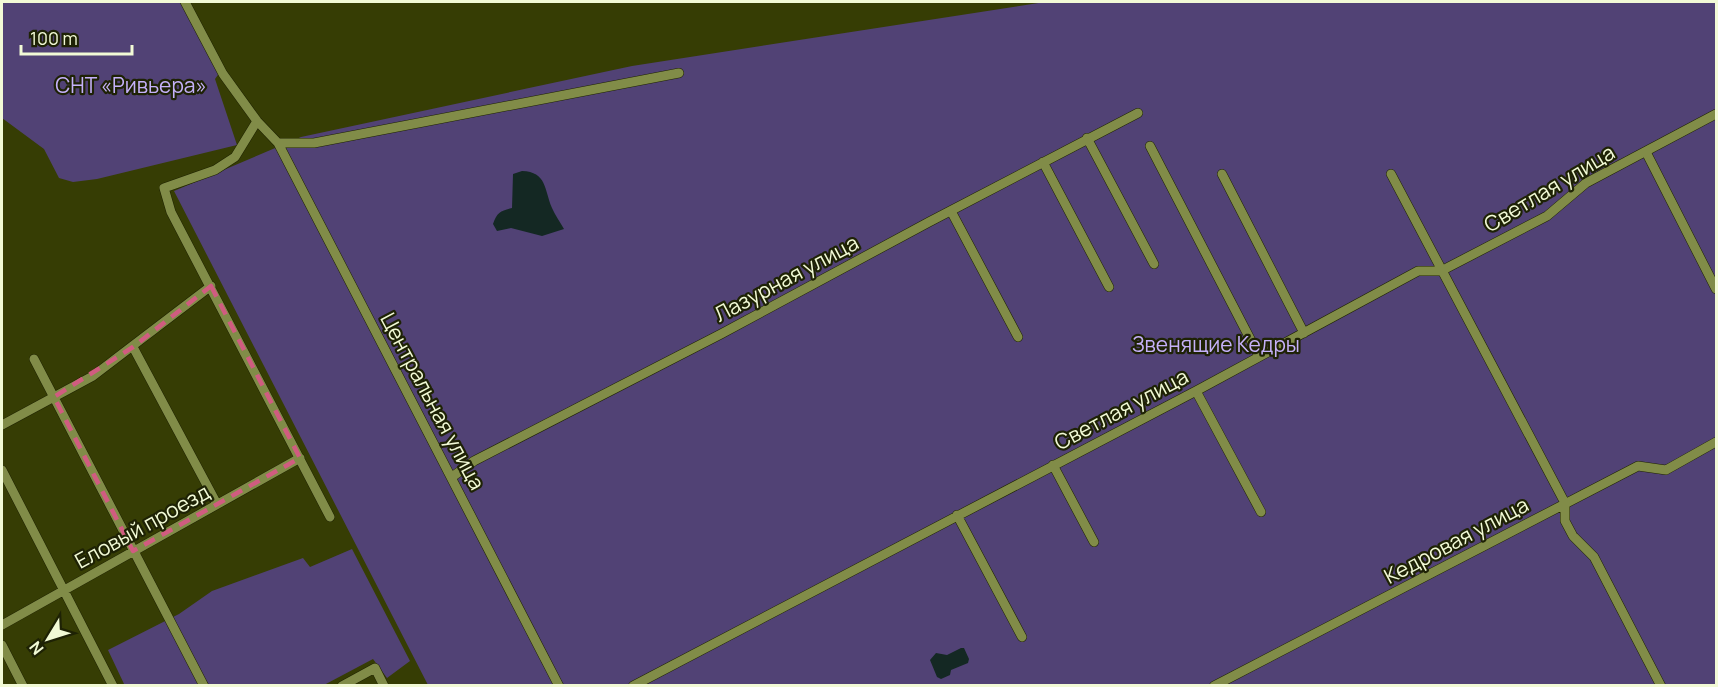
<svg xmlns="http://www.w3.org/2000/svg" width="1718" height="687" font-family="Manrope,sans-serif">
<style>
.green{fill:#514275}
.water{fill:#142823}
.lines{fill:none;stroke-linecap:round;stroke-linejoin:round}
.minor-casing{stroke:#1e2200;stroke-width:10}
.minor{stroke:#818c48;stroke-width:9}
.marked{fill:none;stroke:#d05c80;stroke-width:4.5;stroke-dasharray:12 8;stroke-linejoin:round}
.labels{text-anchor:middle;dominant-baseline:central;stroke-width:4.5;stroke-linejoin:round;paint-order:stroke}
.park-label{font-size:21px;fill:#c5b1f9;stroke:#1e2205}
.street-label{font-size:21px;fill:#f2fad6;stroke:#1e2205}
</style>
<rect width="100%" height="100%" fill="#363d04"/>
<path class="green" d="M2 2H186L220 72 215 79 237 145 97 179 73 182 59 178 44 149 2 118Z
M1045 2H1716V685H428L174 191 301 137 632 66Z
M352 549 410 661 387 678 373 659 324 685 125 686 108 650 179 614 212 591 303 558 310 567Z"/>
<path class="water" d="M522 171C547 172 544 189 552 208 555 215 560 222 564 229L542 236 511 228 497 231 493 224C497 212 501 211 512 208L513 174Z
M961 648H964L969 659 968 663 951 670 950 675 941 679 937 677 930 660 936 653 947 655Z"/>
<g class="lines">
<defs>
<path id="minor" d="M185 2 223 74 257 121 278 143 559 686
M257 121 235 157 215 170 164 188 171 212 330 517
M1087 138 1154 264
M278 143H314L679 73
M1150 146 1259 356
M1646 152 1716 289
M1043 162 1109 287
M1222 174 1304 333
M1391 174 1565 503V521L1573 536 1594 557 1661 686
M951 211 1018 337
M133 347 217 504
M34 359 204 686
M1196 391 1261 512
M2 425 93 376 211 286
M1053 465 1094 542
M2 470 113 686
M452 477 474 461 721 334 929 222 1138 113
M957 515 1022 637
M2 625 300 458
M2 645 23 686
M342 686 375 668 384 686
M633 686 1196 391 1418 271H1441L1547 216 1586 183 1716 114
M1214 686 1638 466 1666 470 1716 442"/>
</defs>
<use href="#minor" class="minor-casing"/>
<use href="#minor" class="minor"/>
</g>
<path class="marked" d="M211 286 300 458 133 551 54 397 133 347Z"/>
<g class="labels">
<g class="park-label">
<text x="131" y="85">СНТ «Ривьера»</text>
<text x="1216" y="344">Звенящие Кедры</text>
</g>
<g class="street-label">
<text transform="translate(1549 188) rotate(-31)">Светлая улица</text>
<text transform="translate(786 278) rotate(-28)">Лазурная улица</text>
<text transform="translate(433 401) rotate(62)">Центральная улица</text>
<text transform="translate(1121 409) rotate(-28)">Светлая улица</text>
<text transform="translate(142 526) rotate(-29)">Еловый проезд</text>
<text transform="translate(1456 540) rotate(-28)">Кедровая улица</text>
</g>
</g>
<rect width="1718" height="687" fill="none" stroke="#f2fad6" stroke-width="6"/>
<g transform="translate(48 639) rotate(232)" stroke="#1e2205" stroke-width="4.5" paint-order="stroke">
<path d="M0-4.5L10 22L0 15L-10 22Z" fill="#f2fad6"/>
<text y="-9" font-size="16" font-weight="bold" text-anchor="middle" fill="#f2fad6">N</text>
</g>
<path d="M21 45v9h111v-9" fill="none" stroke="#f2fad6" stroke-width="3"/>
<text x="30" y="45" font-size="18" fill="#f2fad6" stroke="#1e2205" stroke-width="4.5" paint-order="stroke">100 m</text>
</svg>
